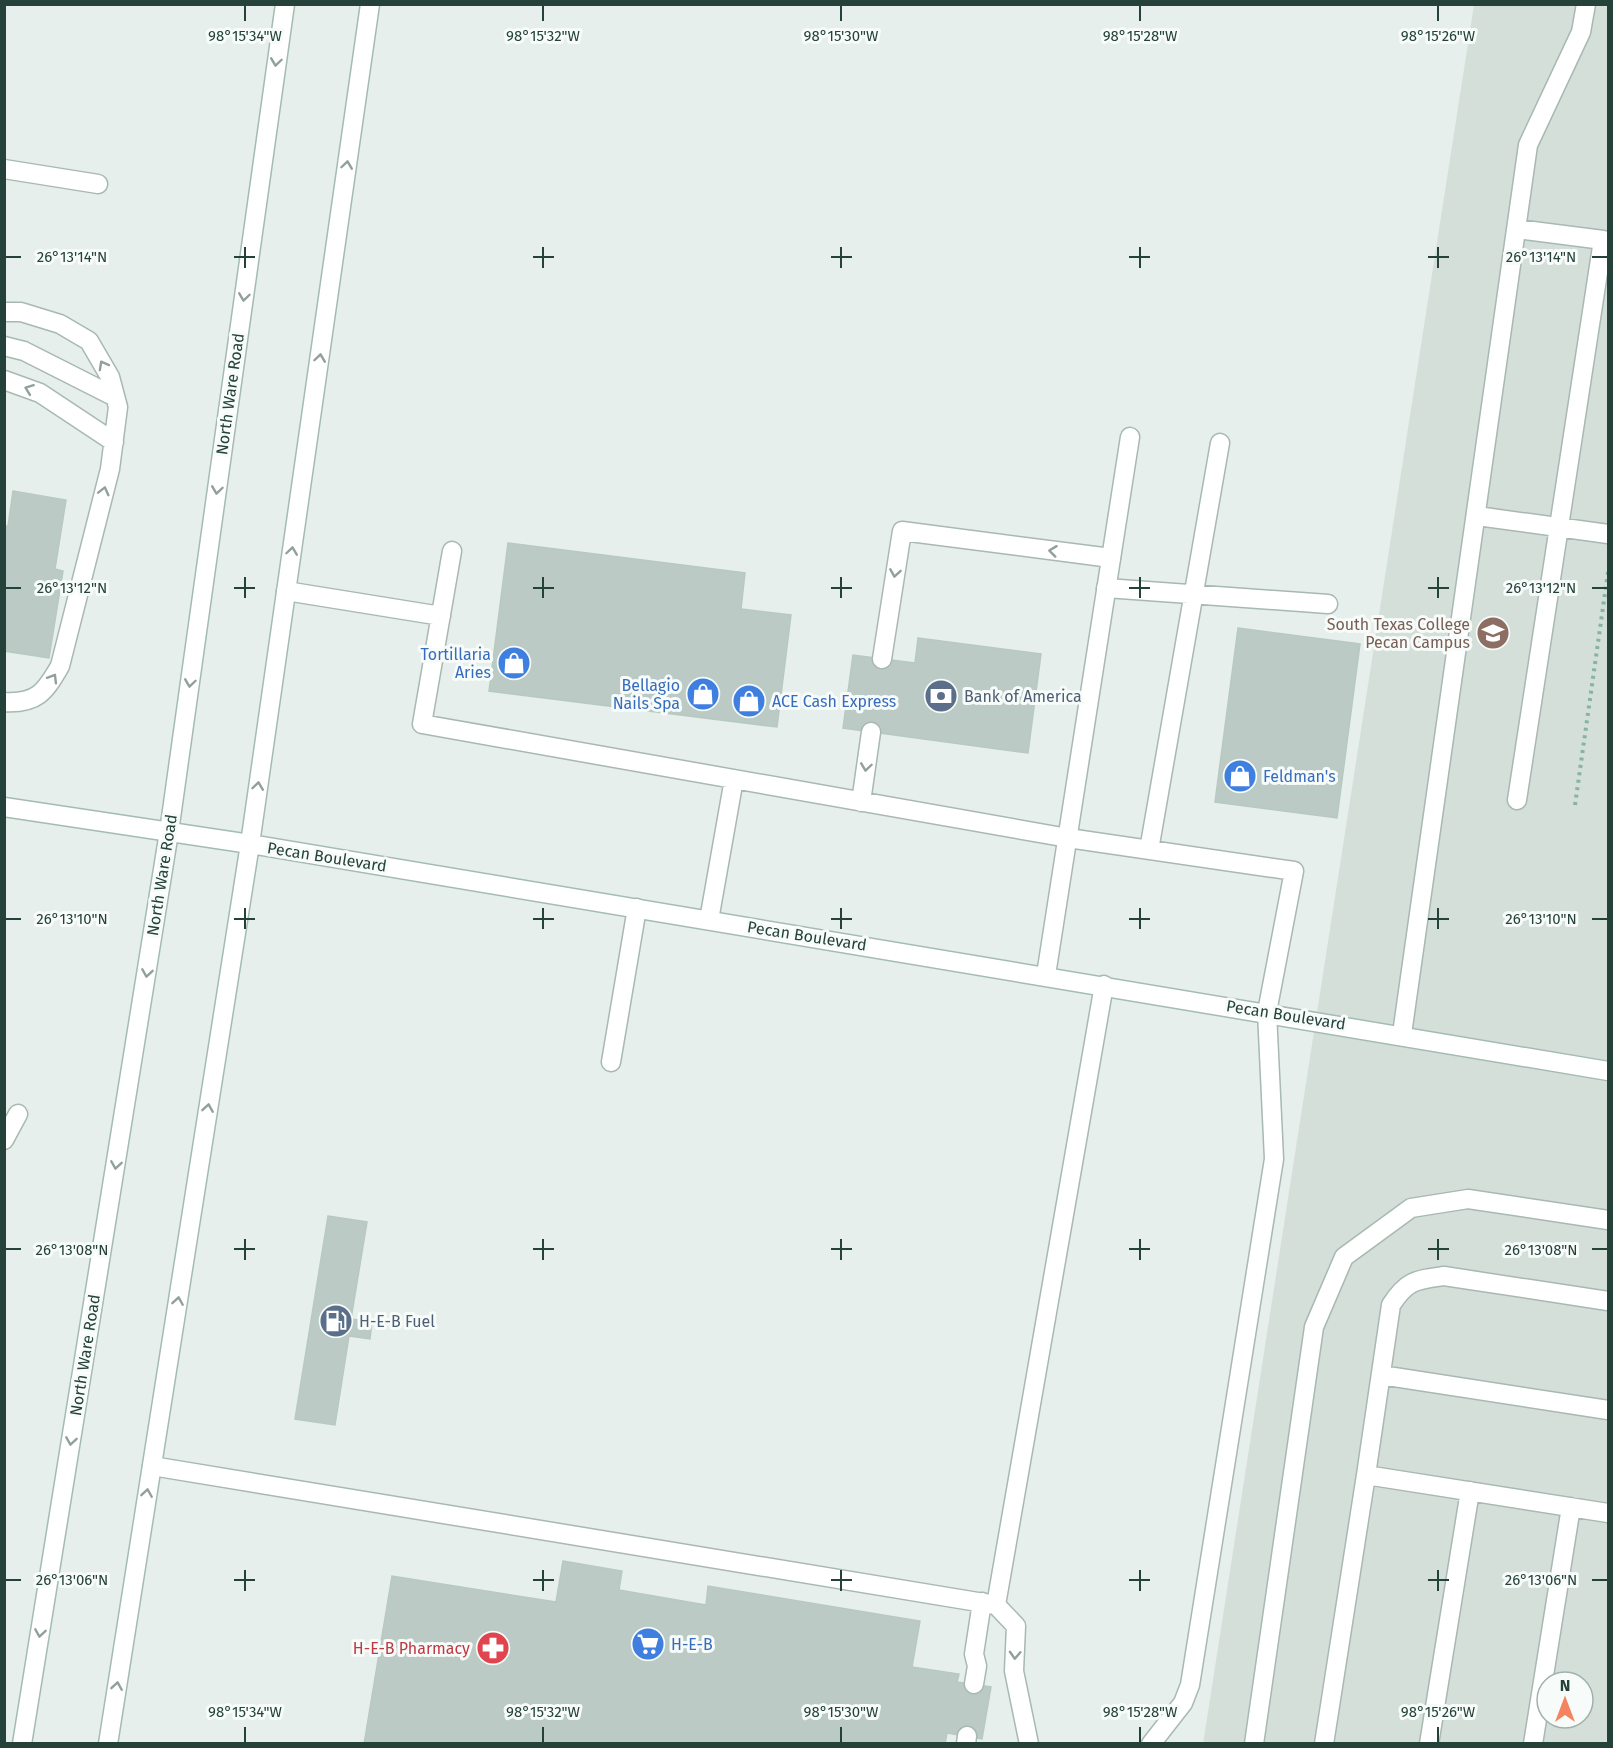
<svg xmlns="http://www.w3.org/2000/svg" width="1613" height="1748" font-family="'Fira Sans',sans-serif">
<style>
.built{fill:#d4dfda;fill-rule:evenodd}
.building{fill:#bbcac4;stroke:#b8c9c2;stroke-width:1.5}
.lines{fill:none;stroke-linecap:round;stroke-linejoin:round}
.lane-casing{stroke:#a8b8b2;stroke-width:21}
.street-casing{stroke:#a8b8b2;stroke-width:21}
.secondary-casing{stroke:#a4bbb3;stroke-width:21}
.path{stroke:#86b3a5;stroke-width:4;stroke-dasharray:3 4.5;stroke-linecap:butt}
.lane{stroke:#fff;stroke-width:18}
.street{stroke:#fff;stroke-width:18}
.secondary{stroke:#fff;stroke-width:18}
.oneway{stroke:#92a09c}
.ticks{fill:none;stroke:#24423a;stroke-width:2}
.labels{text-anchor:middle;dominant-baseline:central;stroke-width:6;stroke-linejoin:round;paint-order:stroke}
.street-label{font-size:16px;fill:#24423a;stroke:#f7fbf9}
.education-label{font-size:16px;fill:#785e54;stroke:#f7fbf9;text-anchor:end}
.shop-label{font-size:16px;fill:#366cbe;stroke:#f7fbf9;text-anchor:start}
.service-label{font-size:16px;fill:#4e5e75;stroke:#f7fbf9;text-anchor:start}
.health-label{font-size:16px;fill:#be3a42;stroke:#f7fbf9;text-anchor:end}
.ticks-label{font-size:15px;text-anchor:middle;fill:#24423a;stroke:#f7fbf9;stroke-width:6;stroke-linejoin:round;paint-order:stroke}
</style>
<rect width="100%" height="100%" fill="#e6efeb"/>
<path class="built" d="M1474 5H1608V1743L1203 1744ZM1547 1682H1583V1718H1547Z"/>
<path class="building" d="M13 491 66 500 55 569 63 571 49 658 4 651V526H8Z
M508 543 745 573 741 609 791 615 777 727 489 691Z
M1238 628 1360 644 1337 818 1215 802Z
M918 638 1041 654 1028 753 843 728 853 655 915 663Z
M328 1216 367 1222 351 1319 372 1322 370 1339 349 1336 335 1425 295 1419Z
M563 1561 622 1571 619 1590 706 1605 708 1586 920 1621 912 1667 959 1674 957 1682 991 1687 982 1739 947 1733 945 1744H364L392 1576 556 1602Z"/>
<g class="lines">
<defs>
<path id="lane" d="M4 169 98 184
M1517 229 1603 240
M4 312H21L60 324 89 341 110 377 118 407 110 469 60 666C45 692 37 704 4 702
M4 346 24 351 115 397
M4 380 40 393 114 442
M1477 516 1608 534
M452 551 422 724 1068 838 1294 871 1267 1012 1274 1159 1190 1685 1183 1703 1151 1744
M1106 588 1328 604
M286 591 441 616
M882 659 902 531 1111 558
M1517 800 1603 240 1608 241
M861 802 871 732
M1149 850 1220 443
M709 920 734 779
M1402 1034 1528 145 1581 32 1586 4
M611 1062 637 908
M4 1140 18 1114
M1381 1375 1608 1410
M152 1466 996 1605 1016 1626 1014 1671 1029 1744
M1366 1475 1391 1305C1407 1280 1416 1280 1444 1276L1608 1301
M996 1605 1104 985
M974 1684 977 1666 974 1654 982 1602
M966 1744 967 1736
M1254 1744 1314 1327 1344 1257 1411 1208 1468 1199 1608 1220
M1324 1744 1366 1475 1608 1513
M1429 1744 1470 1491
M1533 1744 1571 1507"/>
<path id="street" d="M1046 975 1130 437"/>
<path id="secondary" d="M4 807 250 844 1608 1071
M22 1744 169 832 285 4
M108 1744 250 844 370 4"/>
</defs>
<use href="#lane" class="lane-casing"/>
<use href="#street" class="street-casing"/>
<use href="#secondary" class="secondary-casing"/>
<path class="path" d="M1575 805 1608 572"/>
<use href="#lane" class="lane"/>
<use href="#street" class="street"/>
<use href="#secondary" class="secondary"/>
</g>
<defs><path id="oneway-chevron" d="M-2-3.5L2.5 0L-2 3.5" fill="none" stroke-width="1.6" stroke-linecap="round" stroke-linejoin="round" transform="scale(1.5)"/></defs>
<g class="oneway">
<use href="#oneway-chevron" transform="translate(276 62) rotate(98)"/>
<use href="#oneway-chevron" transform="translate(347 165) rotate(-82)"/>
<use href="#oneway-chevron" transform="translate(244 297) rotate(98)"/>
<use href="#oneway-chevron" transform="translate(320 358) rotate(-82)"/>
<use href="#oneway-chevron" transform="translate(103 365) rotate(-119)"/>
<use href="#oneway-chevron" transform="translate(29 389) rotate(-159)"/>
<use href="#oneway-chevron" transform="translate(217 490) rotate(98)"/>
<use href="#oneway-chevron" transform="translate(104 491) rotate(-76)"/>
<use href="#oneway-chevron" transform="translate(292 551) rotate(-82)"/>
<use href="#oneway-chevron" transform="translate(1053 551) rotate(-173)"/>
<use href="#oneway-chevron" transform="translate(895 573) rotate(99)"/>
<use href="#oneway-chevron" transform="translate(53 678) rotate(-59)"/>
<use href="#oneway-chevron" transform="translate(190 683) rotate(98)"/>
<use href="#oneway-chevron" transform="translate(866 767) rotate(98)"/>
<use href="#oneway-chevron" transform="translate(258 786) rotate(-82)"/>
<use href="#oneway-chevron" transform="translate(147 973) rotate(99)"/>
<use href="#oneway-chevron" transform="translate(208 1108) rotate(-81)"/>
<use href="#oneway-chevron" transform="translate(116 1165) rotate(99)"/>
<use href="#oneway-chevron" transform="translate(178 1301) rotate(-81)"/>
<use href="#oneway-chevron" transform="translate(71 1441) rotate(99)"/>
<use href="#oneway-chevron" transform="translate(147 1493) rotate(-81)"/>
<use href="#oneway-chevron" transform="translate(40 1633) rotate(99)"/>
<use href="#oneway-chevron" transform="translate(1015 1655) rotate(93)"/>
<use href="#oneway-chevron" transform="translate(117 1686) rotate(-81)"/>
</g>
<path class="ticks" d="M245 6V21M543 6V21M841 6V21M1140 6V21M1438 6V21M245 247V268M543 247V268M841 247V268M1140 247V268M1438 247V268M6 257H21M234 257H255M533 257H554M831 257H852M1129 257H1150M1428 257H1449M1592 257H1607M245 577V598M543 577V598M841 577V598M1140 577V598M1438 577V598M6 588H21M234 588H255M533 588H554M831 588H852M1129 588H1150M1428 588H1449M1592 588H1607M245 908V929M543 908V929M841 908V929M1140 908V929M1438 908V929M6 919H21M234 919H255M533 919H554M831 919H852M1129 919H1150M1428 919H1449M1592 919H1607M245 1239V1260M543 1239V1260M841 1239V1260M1140 1239V1260M1438 1239V1260M6 1249H21M234 1249H255M533 1249H554M831 1249H852M1129 1249H1150M1428 1249H1449M1592 1249H1607M245 1570V1591M543 1570V1591M841 1570V1591M1140 1570V1591M1438 1570V1591M6 1580H21M234 1580H255M533 1580H554M831 1580H852M1129 1580H1150M1428 1580H1449M1592 1580H1607M245 1727V1742M543 1727V1742M841 1727V1742M1140 1727V1742M1438 1727V1742"/>
<defs>
<symbol id="university-disc" viewBox="-11 -11 22 22"><circle r="9.5" fill="#8d6e63" stroke="#f7fbf9"/><path d="M0-5L7-2L0 1L-7-2ZM-4 1L0 2.5L4 1V4Q0 6-4 4Z" fill="#fff"/></symbol>
<symbol id="shop-disc" viewBox="-11 -11 22 22"><circle r="9.5" fill="#3f7fe0" stroke="#f7fbf9"/><path d="M-5-2.5h2.3a2.7 3.5 0 0 1 5.4 0H5L5.5 6h-11ZM-1.5-2.5h3a1.5 2.3 0 0 0-3 0Z" fill="#fff"/></symbol>
<symbol id="bank-disc" viewBox="-11 -11 22 22"><circle r="9.5" fill="#5c6f8a" stroke="#f7fbf9"/><path d="M-6-4H6V4H-6ZM0-2.3a2.3 2.3 0 1 0 0 4.6a2.3 2.3 0 1 0 0-4.6Z" fill="#fff"/></symbol>
<symbol id="fuel-disc" viewBox="-11 -11 22 22"><circle r="9.5" fill="#5c6f8a" stroke="#f7fbf9"/><path d="M-5.5-6h7V0h2V4h1.3V-2.5L3-4.5l.8-.8L6-3V5H2.5V1h-1V6h-7ZM-4.2-4.7v3.2H.2V-4.7Z" fill="#fff"/></symbol>
<symbol id="supermarket-disc" viewBox="-11 -11 22 22"><circle r="9.5" fill="#3f7fe0" stroke="#f7fbf9"/><path d="M-6-5.5h2.5l.6 2H6L4.5 2H-2.5L-4.4-4H-6ZM-1.5 3.2a1.3 1.3 0 1 0 .1 0ZM3 3.2a1.3 1.3 0 1 0 .1 0Z" fill="#fff"/></symbol>
<symbol id="pharmacy-disc" viewBox="-11 -11 22 22"><circle r="9.5" fill="#e0444e" stroke="#f7fbf9"/><path d="M-2-6h4v4h4v4h-4v4h-4v-4h-4v-4h4Z" fill="#fff"/></symbol>
</defs>
<g fill-rule="evenodd">
<use href="#university-disc" x="1474" y="614" width="38" height="38"/>
<use href="#shop-disc" x="495" y="644" width="38" height="38"/>
<use href="#shop-disc" x="684" y="675" width="38" height="38"/>
<use href="#bank-disc" x="922" y="677" width="38" height="38"/>
<use href="#shop-disc" x="730" y="682" width="38" height="38"/>
<use href="#shop-disc" x="1221" y="757" width="38" height="38"/>
<use href="#fuel-disc" x="317" y="1302" width="38" height="38"/>
<use href="#supermarket-disc" x="629" y="1625" width="38" height="38"/>
<use href="#pharmacy-disc" x="474" y="1629" width="38" height="38"/>
</g>
<g class="labels">
<g class="street-label">
<text transform="translate(230 394) rotate(-82)">North Ware Road</text>
<text transform="translate(327 857) rotate(9)">Pecan Boulevard</text>
<text transform="translate(162 875) rotate(-81)">North Ware Road</text>
<text transform="translate(807 936) rotate(9)">Pecan Boulevard</text>
<text transform="translate(1286 1015) rotate(9)">Pecan Boulevard</text>
<text transform="translate(85 1355) rotate(-81)">North Ware Road</text>
</g>
<g class="education-label">
<text x="1470" y="624">South Texas College<tspan x="1470" dy="18">Pecan Campus</tspan></text>
</g>
<g class="shop-label">
<text x="491" y="654" text-anchor="end">Tortillaria<tspan x="491" dy="18">Aries</tspan></text>
<text x="680" y="685" text-anchor="end">Bellagio<tspan x="680" dy="18">Nails Spa</tspan></text>
<text x="772" y="701">ACE Cash Express</text>
<text x="1263" y="776">Feldman's</text>
<text x="671" y="1644">H-E-B</text>
</g>
<g class="service-label">
<text x="964" y="696">Bank of America</text>
<text x="359" y="1321">H-E-B Fuel</text>
</g>
<g class="health-label">
<text x="470" y="1648">H-E-B Pharmacy</text>
</g>
</g>
<g class="ticks-label">
<text x="245" y="41">98°15'34"W</text>
<text x="543" y="41">98°15'32"W</text>
<text x="841" y="41">98°15'30"W</text>
<text x="1140" y="41">98°15'28"W</text>
<text x="1438" y="41">98°15'26"W</text>
<text x="72" y="262">26°13'14"N</text>
<text x="1541" y="262">26°13'14"N</text>
<text x="72" y="593">26°13'12"N</text>
<text x="1541" y="593">26°13'12"N</text>
<text x="72" y="924">26°13'10"N</text>
<text x="1541" y="924">26°13'10"N</text>
<text x="72" y="1255">26°13'08"N</text>
<text x="1541" y="1255">26°13'08"N</text>
<text x="72" y="1585">26°13'06"N</text>
<text x="1541" y="1585">26°13'06"N</text>
<text x="245" y="1717">98°15'34"W</text>
<text x="543" y="1717">98°15'32"W</text>
<text x="841" y="1717">98°15'30"W</text>
<text x="1140" y="1717">98°15'28"W</text>
<text x="1438" y="1717">98°15'26"W</text>
</g>
<rect width="1613" height="1748" fill="none" stroke="#24423a" stroke-width="12"/>
<g transform="translate(1565 1700)"><circle r="28" fill="#f7fbf9" stroke="#a3b1ad" stroke-width="1.5"/>
<path d="M0-4.5L10 22L0 15L-10 22Z" fill="#f4845f"/>
<text y="-9" font-size="16" font-weight="bold" text-anchor="middle" fill="#24423a">N</text>
</g>
</svg>
